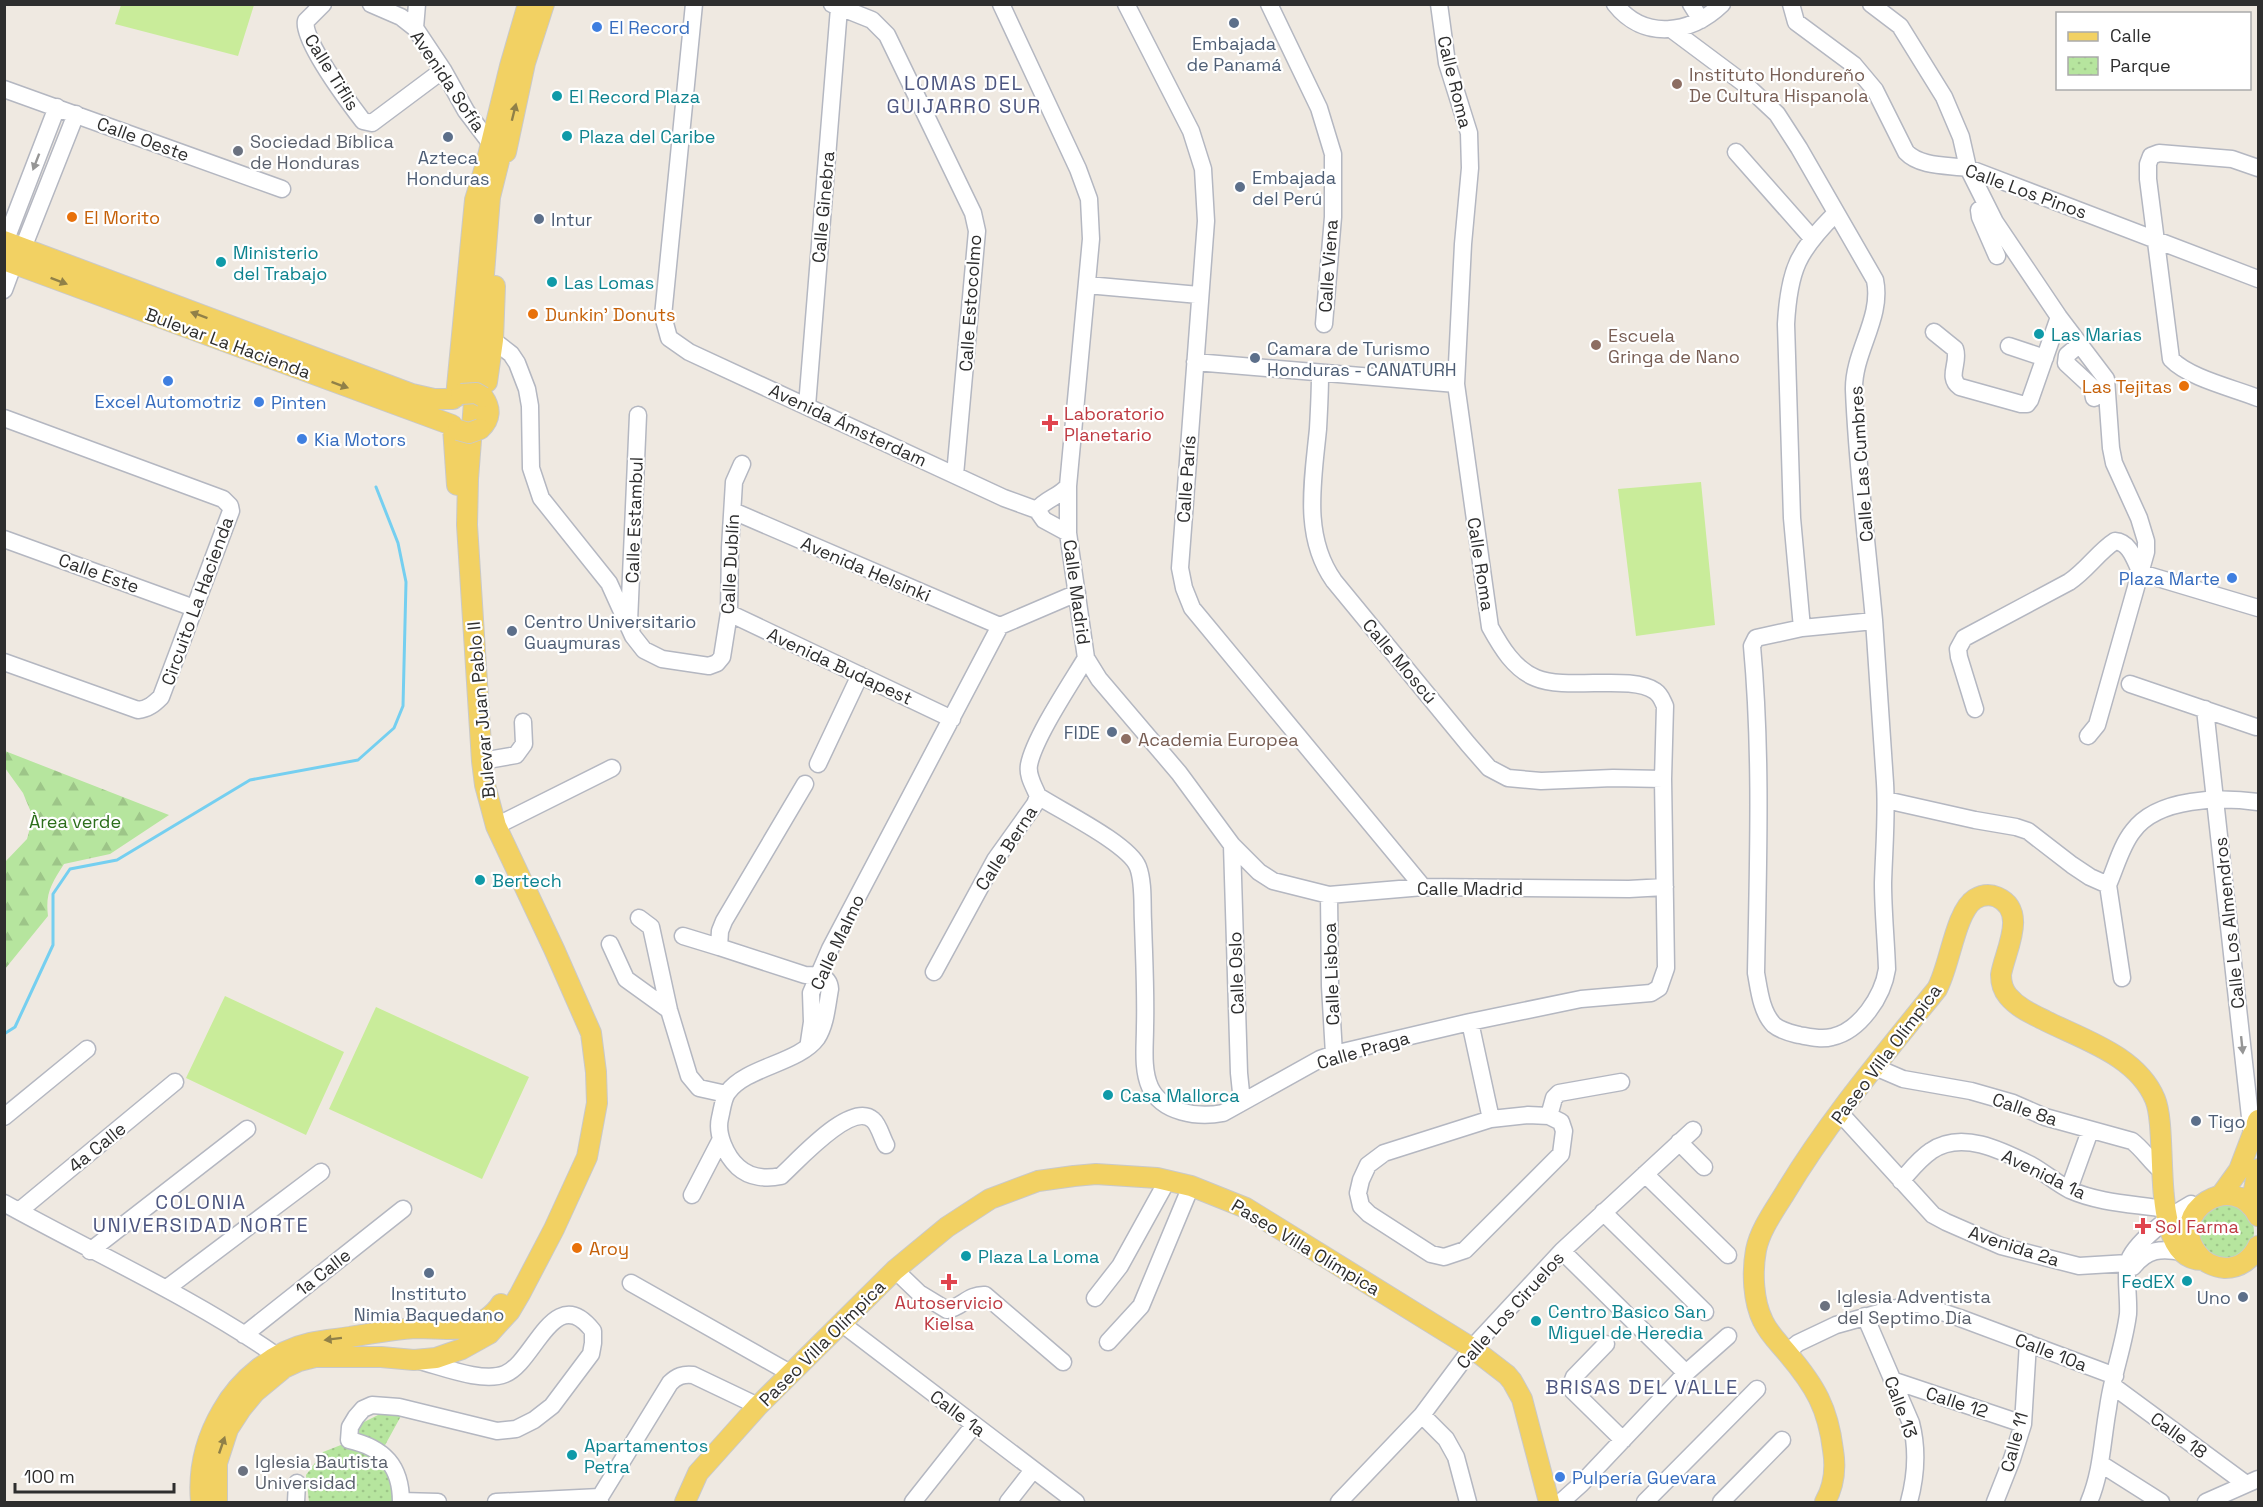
<svg xmlns="http://www.w3.org/2000/svg" width="2263" height="1507" font-family="'Space Grotesk',sans-serif">
<style>
.forest{fill:url(#forest-firs)}
.park{fill:url(#park-dots)}
.pitch{fill:#c9ec9a}
.lines{fill:none;stroke-linecap:round;stroke-linejoin:round}
.stream{stroke:#75cff0;stroke-width:3}
.minor-casing{stroke:#b4b7c1;stroke-width:19}
.major-casing{stroke:#c9c9c9;stroke-width:22}
.minor{stroke:#fff;stroke-width:16}
.major{stroke:#f2d163;stroke-width:20}
.major-bridge-casing{stroke:#c9c9c9;stroke-width:22;stroke-linecap:butt}
.major-bridge{stroke:#f2d163;stroke-width:20}
.oneway{fill:#908048}
.oneway2{fill:#969696}
.service-dot{fill:#5c6f8a;stroke:#fff;stroke-width:2}
.shop-dot{fill:#3f7fe0;stroke:#fff;stroke-width:2}
.education-dot{fill:#8d6e63;stroke:#fff;stroke-width:2}
.culture-dot{fill:#0f9aa8;stroke:#fff;stroke-width:2}
.worship-dot{fill:#6b7280;stroke:#fff;stroke-width:2}
.food-dot{fill:#e8710a;stroke:#fff;stroke-width:2}
.health-dot{fill:#e0444e;stroke:#fff;stroke-width:2}
.labels{text-anchor:middle;dominant-baseline:central;stroke-width:4.5;stroke-linejoin:round;paint-order:stroke}
.shop-label{font-size:18px;fill:#366cbe;stroke:#fff;text-anchor:start}
.service-label{font-size:18px;fill:#4e5e75;stroke:#fff;text-anchor:start}
.street-label{font-size:18px;fill:#2e2e2e;stroke:#fff}
.education-label{font-size:18px;fill:#785e54;stroke:#fff;text-anchor:start}
.culture-label{font-size:18px;fill:#0d838f;stroke:#fff;text-anchor:start}
.worship-label{font-size:18px;fill:#5b616d;stroke:#fff;text-anchor:start}
.food-label{font-size:18px;fill:#c56008;stroke:#fff;text-anchor:start}
.health-label{font-size:18px;fill:#be3a42;stroke:#fff;text-anchor:start}
.park-label{font-size:18px;fill:#2c6e1b;stroke:#fff}
.neighbourhood-label{font-size:20px;letter-spacing:1.5px;fill:#4d5680;stroke:#fff}
</style>
<defs>
<pattern id="forest-firs" width="22" height="20" patternUnits="userSpaceOnUse" patternTransform="scale(1.5)"><rect width="22" height="20" fill="#b6e59e"/><path d="M5 1l3.5 6h-7zM16 11l3.5 6h-7z" fill="#9dc588"/></pattern>
<pattern id="park-dots" width="8" height="8" patternUnits="userSpaceOnUse" patternTransform="scale(1.5)"><rect width="8" height="8" fill="#b6e59e"/><path d="M2 2h.1M6 6h.1" fill="none" stroke="#9dc588" stroke-width="1.8" stroke-linecap="round"/></pattern>
</defs>
<rect width="100%" height="100%" fill="#efe9e1"/>
<path class="forest" d="M5 751 169 815 110 854 64 864C52 883 45 893 48 916L5 969V862L27 839 33 817 23 793 5 768Z"/>
<path class="park" d="M2198 1232a28 28 0 1 1 56 0a28 28 0 1 1-56 0Z
M380 1414 401 1416 384 1447 355 1433 358 1425Z
M346 1443 377 1457 392 1483 393 1502H309L306 1475 323 1452Z"/>
<path class="pitch" d="M121 5V4L254 5 238 56 115 24Z
M1701 482 1715 625 1636 636 1618 489Z
M225 996 344 1052 306 1135 186 1078Z
M376 1007 529 1077 482 1179 329 1109Z"/>
<g class="lines">
<path class="stream" d="M4 1034 15 1027 53 945V894L70 869 117 860 250 780 358 760 394 728 403 706 406 582 398 543 376 487"/>
<defs>
<path id="minor" d="M323 4 306 21C301 39 350 104 363 121L372 123 443 70
M371 4 401 17 415 28 443 70 466 111 491 144
M694 4 663 316 669 338 689 352 1004 498 1037 510 1044 520 1068 533
M832 4 872 20 887 35 973 213 977 231 955 475
M1001 4 1078 169 1089 199 1091 239 1068 486V533L1086 658 1099 679 1179 773 1232 845 1259 872 1273 881 1329 895 1423 887 1629 889 1665 887
M1126 4 1191 131 1203 169 1206 221 1180 568 1184 588 1192 608 1423 887
M1269 4 1319 108 1333 154V217L1324 324
M1615 4C1644 41 1691 34 1722 4
M1691 4 1701 20
M1791 4 1796 22 1854 65 1875 90 1906 152C1920 167 1948 165 1968 168L2258 279
M1871 4 1900 26 1944 97 1961 137 1968 168 1995 222 2059 317 2106 379 2111 448 2114 463 2139 518 2146 541V552L2097 725 2088 736
M415 28 417 4
M1671 29 1746 85 1777 114 1799 148 1875 280C1883 318 1853 352 1854 390 1857 467 1867 543 1874 620 1878 674 1881 729 1885 783 1887 816 1884 849 1883 883 1883 911 1886 940 1887 969 1883 996 1860 1031 1832 1037 1821 1040 1810 1037 1799 1035 1791 1033 1781 1031 1774 1025 1761 1012 1759 989 1756 973 1758 863 1762 755 1752 646L1756 638 1802 628 1874 621
M4 89 282 189
M1736 152 1812 238
M2258 168 2232 159 2159 153 2151 156 2148 164V179L2171 359C2189 378 2233 388 2258 398
M1979 210 1980 217 1997 256
M5 242 57 107
M23 248 76 114
M1087 285 1199 295
M4 290 14 263
M1934 332 1955 349C1960 363 1946 377 1960 387L2021 404H2027L2030 400 2059 317
M493 340 511 354 517 363 527 389 530 406 531 468 541 498 609 583 633 636 644 650 662 659 709 666 717 663 722 657 729 613 730 548 734 482 742 464
M2080 344 2067 355 2066 363 2092 387 2094 398
M2009 346 2045 358
M1195 362 1456 384
M1320 374C1320 392 1319 411 1318 429 1313 481 1302 536 1334 581L1468 744 1489 768 1508 778 1541 781 1613 778 1663 779
M807 406 839 8
M4 418 223 499 230 506 231 511 161 697C154 704 148 709 138 710L4 662
M1037 510C1045 499 1059 497 1068 486
M733 511 1000 626
M4 539 194 608
M729 613 952 719
M629 622 638 415
M1802 628 1792 518 1786 324C1789 269 1798 251 1836 213
M2130 684 2256 727
M1975 709 1959 657 1958 649 1964 638 2069 582C2087 570 2098 552 2115 541 2130 542 2135 561 2141 573L2258 608
M2205 709 2252 1135
M482 761 516 755 524 744 523 722
M818 764 860 675
M805 784 724 921 720 931 719 947 805 975C816 975 829 975 830 989 827 1005 826 1024 817 1038 799 1063 746 1067 728 1092 723 1098 722 1110 720 1118 716 1134 726 1156 738 1167 750 1178 767 1179 781 1176 797 1162 851 1100 873 1120 879 1125 882 1138 886 1145
M1038 796C1061 811 1129 844 1138 867 1144 883 1142 905 1143 922 1144 957 1146 992 1145 1027 1145 1046 1142 1069 1150 1087 1162 1113 1198 1118 1223 1113L1320 1059 1334 1054 1470 1022 1581 999 1651 993 1659 988 1666 968 1663 779 1665 706C1662 700 1661 695 1655 691 1632 674 1566 691 1536 678 1514 669 1501 647 1490 627L1456 384 1463 244 1470 168 1469 133 1447 63 1439 4
M1886 800 1975 820 2016 827 2028 831 2072 865 2090 877 2108 885C2116 867 2121 846 2133 831 2158 797 2221 797 2258 802
M496 826 612 768
M1232 845 1239 1073 1242 1102
M2108 885 2122 978
M1329 895 1330 986 1334 1054
M639 918 651 927 669 1010 689 1076 699 1088 726 1094
M683 936 719 947
M610 944 626 979 669 1010
M934 972 995 860 1035 804 1038 796C1034 786 1027 776 1029 765 1034 738 1071 683 1086 658
M1470 1022 1491 1119
M809 1042 812 1022 811 993 830 949 1000 626 1077 593
M1875 1067 1903 1079 1971 1091 2013 1103 2045 1117 2132 1141C2144 1150 2151 1163 2163 1172
M1840 1113 1933 1215 1946 1222 2001 1246 2079 1266 2128 1263
M1528 1115 1549 1116 1561 1122 1564 1131 1561 1154 1465 1250 1444 1257 1431 1254 1369 1214 1361 1206 1358 1193 1361 1180 1368 1165 1384 1153 1491 1119Z
M1549 1116 1554 1098 1559 1093 1621 1082
M4 1117 87 1049
M1679 1142 1704 1167
M1645 1174 1728 1255
M1901 1181C1910 1171 1919 1159 1931 1151 1961 1130 2001 1150 2031 1165 2044 1172 2056 1183 2070 1190 2099 1203 2134 1204 2165 1209
M2069 1189 2090 1131
M692 1195 721 1139
M4 1203C96 1254 192 1297 277 1356
M19 1211 175 1082
M1603 1212 1705 1312
M90 1251 247 1129
M1562 1251 1686 1373
M2133 1267C2147 1249 2161 1248 2182 1252
M895 1270 919 1293 947 1310C962 1307 969 1294 985 1295L1063 1362
M631 1283 790 1373
M167 1288 321 1172
M1095 1298 1120 1266 1167 1181
M1865 1316 1911 1423C1918 1450 1916 1476 1909 1502
M841 1323 1076 1502
M244 1335 403 1209
M1108 1342 1141 1306 1191 1186
M1606 1344 1574 1377 1571 1385 1572 1390 1623 1440
M1787 1352 1798 1343 1836 1325 1915 1303 1960 1318 2115 1376
M1892 1380 2023 1424
M2113 1386 2246 1484
M1422 1415 1446 1439 1456 1457 1468 1502
M2101 1464 2161 1502
M401 1501 438 1502
M296 1502 297 1483
M401 1502C401 1466 384 1448 349 1440L350 1427 356 1417 363 1409 372 1405 399 1407 497 1431 516 1429 534 1420 552 1406 591 1354 593 1343V1331C554 1281 535 1362 505 1374 483 1383 443 1367 420 1361
M496 1502 600 1497
M600 1502V1497L670 1383C677 1376 683 1374 693 1375L758 1406
M913 1502 974 1425
M1008 1502 1033 1470
M1339 1502 1422 1415 1472 1348 1562 1251 1693 1130
M1561 1502 1581 1484 1686 1373 1728 1336
M1645 1502 1757 1389
M1721 1502 1782 1440
M1995 1502 2012 1459 2023 1424 2028 1343
M2089 1502C2102 1471 2102 1441 2108 1408 2112 1376 2124 1346 2128 1314 2129 1300 2125 1274 2128 1263 2133 1243 2173 1214 2191 1204
M2206 1502 2258 1479"/>
<path id="major" d="M506 152 525 63 544 4
M4 241 412 394 434 399H453
M4 260 452 425
M487 382 493 340 495 286
M456 397 475 200 486 164 510 66 528 4
M453 427 457 485
M480 429C491 419 491 408 483 397
M2221 1195 2239 1170 2258 1120
M2251 1205 2258 1169
M2258 1216C2234 1168 2166 1212 2197 1253 2203 1262 2214 1267 2225 1268 2240 1268 2252 1259 2258 1246
M201 1502C198 1469 205 1440 222 1411 240 1379 274 1351 310 1343 323 1340 337 1339 350 1337 373 1333 395 1329 418 1328 434 1328 453 1331 468 1327 481 1324 494 1315 501 1304
M217 1502V1463L228 1429 241 1409 255 1392 284 1368 299 1361 315 1357H381L414 1360 436 1358 462 1349 489 1334 510 1311 520 1294 554 1229 587 1157 597 1103 596 1072 591 1033 554 949 496 826 485 785 482 761 467 525 468 479 490 197 501 153 507 140
M685 1502 698 1473 758 1406 895 1270 947 1227 990 1199 1038 1181 1074 1176 1096 1174 1157 1178 1191 1186 1246 1208 1472 1348 1507 1375 1512 1381 1522 1399 1549 1502
M1825 1502C1834 1486 1836 1468 1833 1450 1828 1408 1815 1386 1788 1354 1779 1343 1769 1334 1763 1321 1753 1301 1752 1272 1756 1250 1760 1230 1774 1211 1785 1193 1828 1121 1884 1055 1937 989 1950 966 1955 912 1975 899 1982 895 1990 894 1997 897 2029 911 2004 953 2001 975 2001 983 2003 990 2008 996 2018 1008 2032 1014 2046 1021 2084 1040 2137 1056 2155 1099 2170 1135 2147 1260 2203 1260"/>
</defs>
<use href="#minor" class="minor-casing"/>
<use href="#major" class="major-casing"/>
<use href="#minor" class="minor"/>
<use href="#major" class="major"/>
<defs>
<path id="major-bridge" d="M461 394 476 393 483 397
M458 430 469 433 480 429"/>
</defs>
<use href="#major-bridge" class="major-bridge-casing"/>
<use href="#major-bridge" class="major-bridge"/>
</g>
<defs><path id="oneway-solid" d="M-6-.8H1V-3.2L6.5 0L1 3.2V.8H-6Z" transform="scale(1.5)"/></defs>
<g class="oneway">
<use href="#oneway-solid" transform="translate(514 112) rotate(-76)"/>
<use href="#oneway-solid" transform="translate(59 281) rotate(21)"/>
<use href="#oneway-solid" transform="translate(199 315) rotate(-160)"/>
<use href="#oneway-solid" transform="translate(340 385) rotate(20)"/>
<use href="#oneway-solid" transform="translate(333 1339) rotate(173)"/>
<use href="#oneway-solid" transform="translate(222 1445) rotate(-71)"/>
</g>
<g class="oneway2">
<use href="#oneway-solid" transform="translate(36 162) rotate(111)"/>
<use href="#oneway-solid" transform="translate(2242 1045) rotate(84)"/>
</g>
<g class="service-dot">
<circle cx="1234" cy="23" r="6"/>
<circle cx="448" cy="137" r="6"/>
<circle cx="1240" cy="187" r="6"/>
<circle cx="539" cy="219" r="6"/>
<circle cx="1255" cy="358" r="6"/>
<circle cx="512" cy="631" r="6"/>
<circle cx="1112" cy="732" r="6"/>
<circle cx="2196" cy="1121" r="6"/>
<circle cx="429" cy="1273" r="6"/>
<circle cx="2243" cy="1297" r="6"/>
</g>
<g class="shop-dot">
<circle cx="597" cy="27" r="6"/>
<circle cx="168" cy="381" r="6"/>
<circle cx="259" cy="402" r="6"/>
<circle cx="302" cy="439" r="6"/>
<circle cx="2232" cy="578" r="6"/>
<circle cx="1560" cy="1477" r="6"/>
</g>
<g class="education-dot">
<circle cx="1677" cy="84" r="6"/>
<circle cx="1596" cy="345" r="6"/>
<circle cx="1126" cy="739" r="6"/>
</g>
<g class="culture-dot">
<circle cx="557" cy="96" r="6"/>
<circle cx="567" cy="136" r="6"/>
<circle cx="221" cy="262" r="6"/>
<circle cx="552" cy="282" r="6"/>
<circle cx="2039" cy="334" r="6"/>
<circle cx="480" cy="880" r="6"/>
<circle cx="1108" cy="1095" r="6"/>
<circle cx="966" cy="1256" r="6"/>
<circle cx="2187" cy="1281" r="6"/>
<circle cx="1536" cy="1321" r="6"/>
<circle cx="572" cy="1455" r="6"/>
</g>
<g class="worship-dot">
<circle cx="238" cy="151" r="6"/>
<circle cx="1825" cy="1306" r="6"/>
<circle cx="243" cy="1471" r="6"/>
</g>
<g class="food-dot">
<circle cx="72" cy="217" r="6"/>
<circle cx="533" cy="314" r="6"/>
<circle cx="2184" cy="386" r="6"/>
<circle cx="577" cy="1248" r="6"/>
</g>
<g class="health-dot">
<path d="M1047 414h6v6h6v6h-6v6h-6v-6h-6v-6h6z"/>
<path d="M2140 1217h6v6h6v6h-6v6h-6v-6h-6v-6h6z"/>
<path d="M946 1273h6v6h6v6h-6v6h-6v-6h-6v-6h6z"/>
</g>
<g class="labels">
<g class="shop-label">
<text x="609" y="27">El Record</text>
<text x="168" y="401" text-anchor="middle">Excel Automotriz</text>
<text x="271" y="402">Pinten</text>
<text x="314" y="439">Kia Motors</text>
<text x="2220" y="578" text-anchor="end">Plaza Marte</text>
<text x="1572" y="1477">Pulpería Guevara</text>
</g>
<g class="service-label">
<text x="1234" y="43" text-anchor="middle">Embajada<tspan x="1234" dy="21">de Panamá</tspan></text>
<text x="448" y="157" text-anchor="middle">Azteca<tspan x="448" dy="21">Honduras</tspan></text>
<text x="1252" y="177">Embajada<tspan x="1252" dy="21">del Perú</tspan></text>
<text x="551" y="219">Intur</text>
<text x="1267" y="348">Camara de Turismo<tspan x="1267" dy="21">Honduras - CANATURH</tspan></text>
<text x="524" y="621">Centro Universitario<tspan x="524" dy="21">Guaymuras</tspan></text>
<text x="1100" y="732" text-anchor="end">FIDE</text>
<text x="2208" y="1121">Tigo</text>
<text x="429" y="1293" text-anchor="middle">Instituto<tspan x="429" dy="21">Nimia Baquedano</tspan></text>
<text x="2231" y="1297" text-anchor="end">Uno</text>
</g>
<g class="street-label">
<text transform="translate(332 72) rotate(58)">Calle Tiflis</text>
<text transform="translate(448 81) rotate(56)">Avenida Sofía</text>
<text transform="translate(1455 82) rotate(76)">Calle Roma</text>
<text transform="translate(143 139) rotate(20)">Calle Oeste</text>
<text transform="translate(2026 191) rotate(20)">Calle Los Pinos</text>
<text transform="translate(823 207) rotate(-85)">Calle Ginebra</text>
<text transform="translate(1328 266) rotate(-86)">Calle Viena</text>
<text transform="translate(970 303) rotate(-86)">Calle Estocolmo</text>
<text transform="translate(228 343) rotate(20)">Bulevar La Hacienda</text>
<text transform="translate(848 425) rotate(25)">Avenida Ámsterdam</text>
<text transform="translate(1861 464) rotate(-94)">Calle Las Cumbres</text>
<text transform="translate(1186 479) rotate(-86)">Calle París</text>
<text transform="translate(634 520) rotate(-88)">Calle Estambul</text>
<text transform="translate(730 564) rotate(-87)">Calle Dublín</text>
<text transform="translate(1481 564) rotate(81)">Calle Roma</text>
<text transform="translate(866 569) rotate(23)">Avenida Helsinki</text>
<text transform="translate(99 573) rotate(20)">Calle Este</text>
<text transform="translate(1077 592) rotate(82)">Calle Madrid</text>
<text transform="translate(197 601) rotate(-70)">Circuito La Hacienda</text>
<text transform="translate(1400 661) rotate(50)">Calle Moscú</text>
<text transform="translate(840 666) rotate(25)">Avenida Budapest</text>
<text transform="translate(481 710) rotate(-95)">Bulevar Juan Pablo II</text>
<text transform="translate(1006 848) rotate(-57)">Calle Berna</text>
<text x="1470" y="888">Calle Madrid</text>
<text transform="translate(2229 923) rotate(-96)">Calle Los Almendros</text>
<text transform="translate(837 942) rotate(-65)">Calle Malmo</text>
<text transform="translate(1236 973) rotate(-92)">Calle Oslo</text>
<text transform="translate(1331 974) rotate(-92)">Calle Lisboa</text>
<text transform="translate(1363 1050) rotate(-16)">Calle Praga</text>
<text transform="translate(1886 1054) rotate(-53)">Paseo Villa Olímpica</text>
<text transform="translate(2025 1109) rotate(19)">Calle 8a</text>
<text transform="translate(97 1147) rotate(-39)">4a Calle</text>
<text transform="translate(2044 1174) rotate(26)">Avenida 1a</text>
<text transform="translate(2014 1246) rotate(18)">Avenida 2a</text>
<text transform="translate(1306 1247) rotate(31)">Paseo Villa Olímpica</text>
<text transform="translate(323 1272) rotate(-38)">1a Calle</text>
<text transform="translate(1510 1310) rotate(-48)">Calle Los Ciruelos</text>
<text transform="translate(822 1343) rotate(-45)">Paseo Villa Olímpica</text>
<text transform="translate(2051 1352) rotate(21)">Calle 10a</text>
<text transform="translate(1957 1402) rotate(18)">Calle 12</text>
<text transform="translate(1901 1407) rotate(70)">Calle 13</text>
<text transform="translate(958 1413) rotate(37)">Calle 1a</text>
<text transform="translate(2179 1435) rotate(36)">Calle 18</text>
<text transform="translate(2014 1442) rotate(-75)">Calle 11</text>
</g>
<g class="education-label">
<text x="1689" y="74">Instituto Hondureño<tspan x="1689" dy="21">De Cultura Hispanola</tspan></text>
<text x="1608" y="335">Escuela<tspan x="1608" dy="21">Gringa de Nano</tspan></text>
<text x="1138" y="739">Academia Europea</text>
</g>
<g class="culture-label">
<text x="569" y="96">El Record Plaza</text>
<text x="579" y="136">Plaza del Caribe</text>
<text x="233" y="252">Ministerio<tspan x="233" dy="21">del Trabajo</tspan></text>
<text x="564" y="282">Las Lomas</text>
<text x="2051" y="334">Las Marias</text>
<text x="492" y="880">Bertech</text>
<text x="1120" y="1095">Casa Mallorca</text>
<text x="978" y="1256">Plaza La Loma</text>
<text x="2175" y="1281" text-anchor="end">FedEX</text>
<text x="1548" y="1311">Centro Basico San<tspan x="1548" dy="21">Miguel de Heredia</tspan></text>
<text x="584" y="1445">Apartamentos<tspan x="584" dy="21">Petra</tspan></text>
</g>
<g class="worship-label">
<text x="250" y="141">Sociedad Bíblica<tspan x="250" dy="21">de Honduras</tspan></text>
<text x="1837" y="1296">Iglesia Adventista<tspan x="1837" dy="21">del Septimo Día</tspan></text>
<text x="255" y="1461">Iglesia Bautista<tspan x="255" dy="21">Universidad</tspan></text>
</g>
<g class="food-label">
<text x="84" y="217">El Morito</text>
<text x="545" y="314">Dunkin' Donuts</text>
<text x="2172" y="386" text-anchor="end">Las Tejitas</text>
<text x="589" y="1248">Aroy</text>
</g>
<g class="health-label">
<text x="1064" y="413">Laboratorio<tspan x="1064" dy="21">Planetario</tspan></text>
<text x="2155" y="1226">Sol Farma</text>
<text x="949" y="1302" text-anchor="middle">Autoservicio<tspan x="949" dy="21">Kielsa</tspan></text>
</g>
<g class="park-label">
<text x="75" y="821">Àrea verde</text>
</g>
<g class="neighbourhood-label">
<text x="964" y="83">LOMAS DEL<tspan x="964" dy="23">GUIJARRO SUR</tspan></text>
<text x="201" y="1202">COLONIA<tspan x="201" dy="23">UNIVERSIDAD NORTE</tspan></text>
<text x="1642" y="1387">BRISAS DEL VALLE</text>
</g>
</g>
<rect width="2263" height="1507" fill="none" stroke="#2e2e2e" stroke-width="12"/>
<rect x="2056" y="12" width="195" height="78" fill="#ffffff" stroke="#ababab" stroke-width="1.5"/>
<rect x="2068" y="32" width="30" height="9" fill="#f2d163" stroke="#ababab" stroke-width="1.5"/>
<text x="2110" y="42" font-size="18" fill="#2e2e2e">Calle</text>
<rect x="2068" y="57" width="30" height="18" fill="url(#park-dots)" stroke="#ababab" stroke-width="1.5"/>
<text x="2110" y="72" font-size="18" fill="#2e2e2e">Parque</text>
<path d="M15 1483v9h159v-9" fill="none" stroke="#2e2e2e" stroke-width="3"/>
<text x="24" y="1483" font-size="18" fill="#2e2e2e" stroke="#ffffff" stroke-width="4.5" paint-order="stroke">100 m</text>
</svg>
